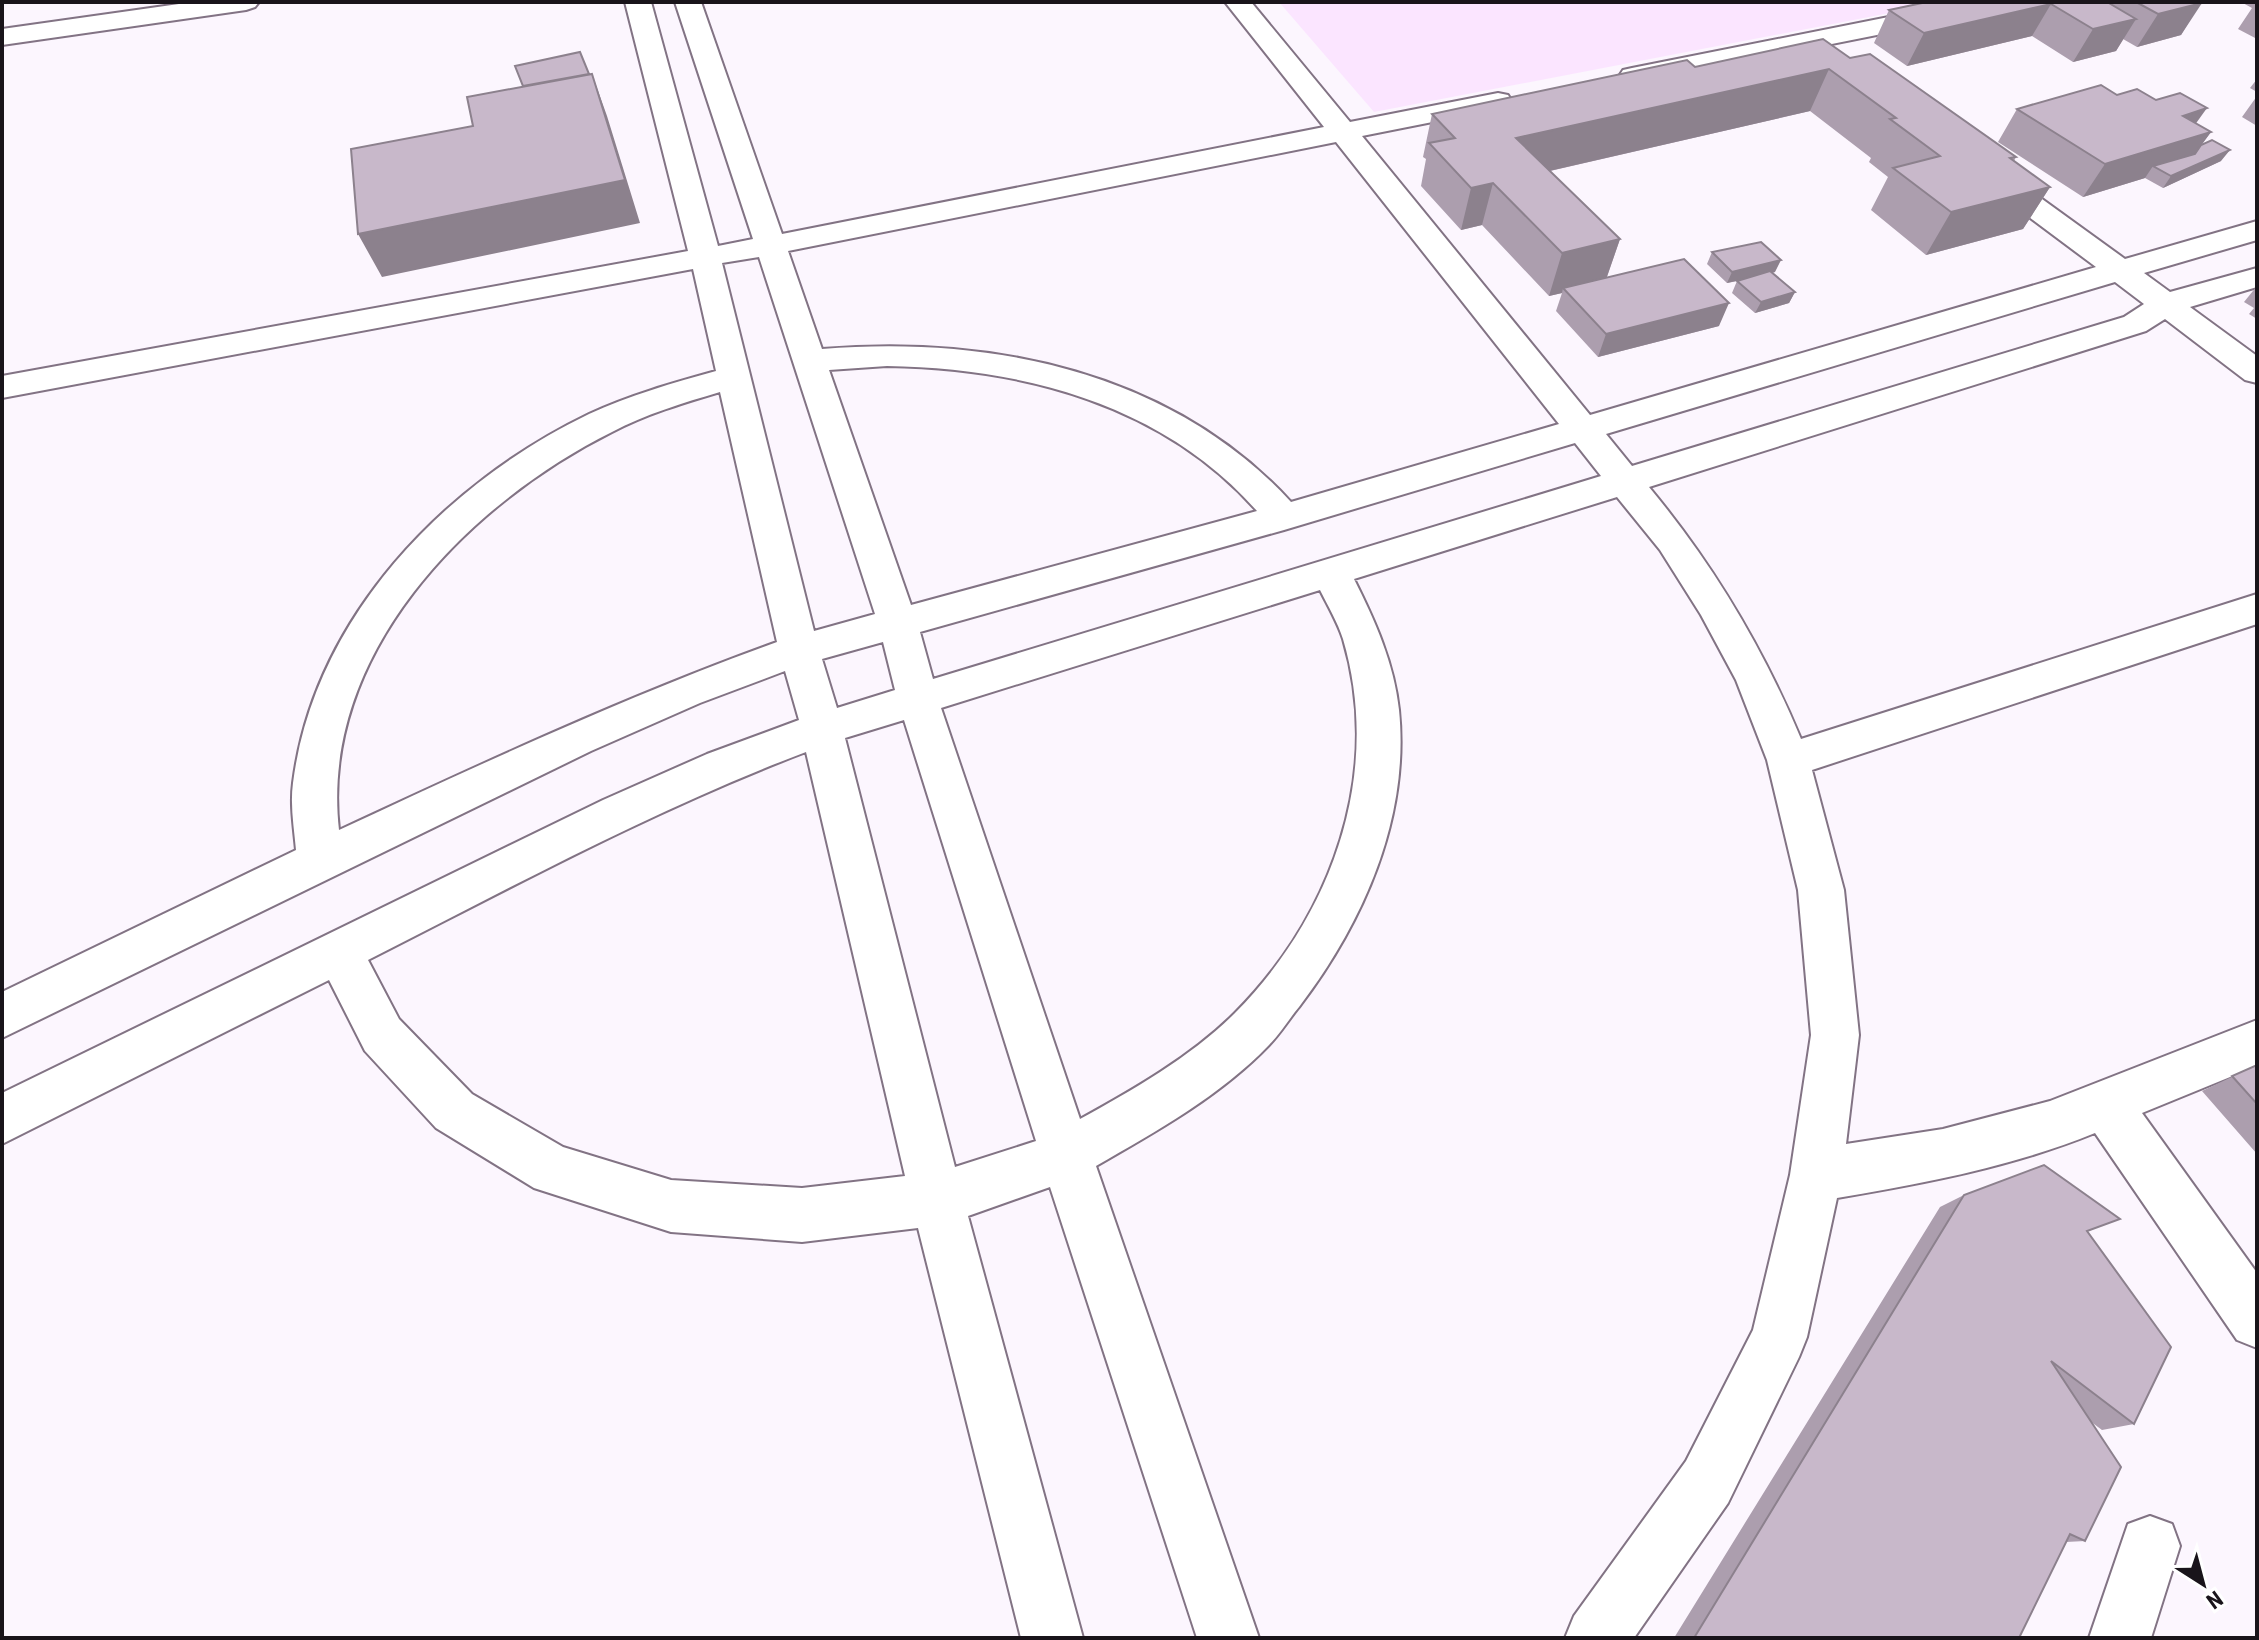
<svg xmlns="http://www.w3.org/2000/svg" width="2259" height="1640" font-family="'Roboto Condensed',sans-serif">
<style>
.built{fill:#fbe5ff}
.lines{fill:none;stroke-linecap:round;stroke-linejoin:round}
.minor-casing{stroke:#827384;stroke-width:4}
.minor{fill:#fff;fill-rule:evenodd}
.wall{fill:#ac9eae}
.shaded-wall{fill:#8c818d}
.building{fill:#c8b8ca;stroke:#8c818d;stroke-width:2}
</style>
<rect width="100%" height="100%" fill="#fcf6fe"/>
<path class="built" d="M1279 2H1947L1374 112Z"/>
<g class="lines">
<defs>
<path id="minor" d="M193 2H259L255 7 246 10 2 45V29Z
M625 2H651L718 246 753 239 675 2H701L782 234 1324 127 1225 2H1251L1350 122 1498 93 1508 95 1512 101 1508 107 1362 136 1590 415 2096 267 1978 179 1974 173 1978 167 1988 164 1998 167 2125 259 2257 221V240L2144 273 2170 292 2257 268V287L2190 307 2257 356V383L2245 380 2165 319 2146 331 1649 487C1713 564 1762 646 1801 739L2257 594V624L1812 770 1844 890 1859 1035 1846 1144 1943 1129 2050 1101 2257 1020V1066L2142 1113 2257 1273V1348L2237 1340 2095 1133C2011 1167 1926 1183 1837 1198L1807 1337 1799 1357 1728 1503 1634 1638H1565L1574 1616 1686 1461 1753 1330 1790 1175 1811 1035 1798 890 1767 760 1736 680 1701 615 1660 550 1617 497 1354 579C1375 621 1394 663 1399 710 1410 818 1363 923 1299 1007 1289 1019 1280 1034 1269 1045 1220 1096 1157 1131 1096 1166L1259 1638H1197L1050 1187 968 1216 1083 1638H1021L918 1228 802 1242 671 1232 534 1188 436 1128 365 1051 329 980 2 1144V1093L603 800 707 754 799 720 785 671 700 703 591 751 2 1038V992L296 850C294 828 290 805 293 783 314 618 444 484 589 414 630 395 673 383 716 371L693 269 2 398V376L688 251ZM1336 142 1559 424 1291 502C1172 372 992 335 822 349L788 251ZM759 257 875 614 814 631 722 263ZM2115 282 2144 304 2124 317 1632 466 1606 434ZM887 366C1024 368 1164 405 1257 511L911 605 829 370ZM720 392 777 642C627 696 483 763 339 830 319 655 466 505 612 432 646 414 683 403 720 392ZM1575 443 1601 476 933 679 920 632 1284 530ZM1320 590C1328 606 1338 623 1343 639 1383 774 1332 915 1235 1013 1192 1056 1133 1090 1080 1119L941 708ZM883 642 895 690 837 708 822 659ZM904 720 1036 1141 955 1167 845 738ZM806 752 905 1176 802 1188 671 1180 563 1147 472 1094 399 1019 368 960C512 887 655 809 806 752Z
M1964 2H2015L2011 7 2002 10 1632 84 1623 82 1619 76 1623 70 1632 68Z
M2150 1516 2172 1524 2180 1546 2151 1638H2089L2128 1524Z"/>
</defs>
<use href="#minor" class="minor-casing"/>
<use href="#minor" class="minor"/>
</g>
<path class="wall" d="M1927 2H2201L2181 35 2137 47 2123 39 2116 51 2073 62 2032 36 1907 66 1874 43 1889 10Z
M2241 2H2257V39L2238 29 2252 8Z
M1850 58 2016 157 2014 161 2050 187 2023 229 1926 255 1871 210 1888 177 1869 162 1871 158 1810 111 1550 171 1620 239 1607 277 1719 326 1598 357 1556 311 1562 293 1549 296 1482 225 1461 230 1421 186 1426 159 1423 157 1432 114 1695 67Z
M2257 79V92L2250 88Z
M2117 95 2156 100 2211 132 2201 145 2221 161 2163 188 2145 178 2083 197 1998 142 2017 109Z
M2257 96V126L2242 117Z
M1712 252 1775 272 1772 273 1795 292 1789 303 1755 313 1732 293 1737 281 1743 280 1727 283 1707 264Z
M2257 286V319L2249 314 2254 308 2244 302Z
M2257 1065V1154L2202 1091Z
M1964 1195 2088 1232 2134 1424 2102 1430 2090 1421 2085 1541 2066 1542 2019 1638H1674L1940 1207Z"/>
<path class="shaded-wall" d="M2202 3 2181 35 2137 47 2158 14Z
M2051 4 2032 36 1907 66 1924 33Z
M2136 19 2116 51 2073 62 2093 29Z
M1829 69 1810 111 1505 181 1516 138Z
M592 74 607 116 640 223 382 277 358 234Z
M2207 108 2184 140 2211 132 2187 165 2153 166 2145 178 2083 197 2105 164 2183 116Z
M2230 150 2221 161 2163 188 2171 176Z
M1493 183 1482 225 1461 230 1471 188Z
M2050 187 2023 229 1926 255 1951 212Z
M1620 239 1605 282 1563 288 1562 293 1549 296 1562 253Z
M1781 260 1775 272 1727 283 1732 272Z
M1795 292 1789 303 1755 313 1761 302Z
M1729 303 1719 326 1598 357 1606 334Z"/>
<path class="building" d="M1927 2H2107L2136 19 2093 29 2051 4 1924 33 1889 10Z
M2136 2H2201L2202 3 2158 14Z
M1823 39 1850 58 1870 54 2016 157 2010 158 2050 187 1951 212 1893 168 1940 156 1890 119 1896 118 1829 69 1516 138 1620 239 1562 253 1493 183 1471 188 1429 143 1455 138 1432 114 1687 60 1695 67Z
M580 52 589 74 523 86 515 66Z
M592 74 625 180 358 234 351 149 473 126 467 97Z
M2101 85 2117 95 2137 89 2156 100 2180 93 2207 108 2183 116 2211 132 2105 164 2017 109Z
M2212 140 2230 150 2171 176 2153 166 2195 154 2201 145Z
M1761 242 1781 260 1732 272 1712 252Z
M1684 259 1729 303 1606 334 1563 288Z
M1770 271 1795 292 1761 302 1737 281Z
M2257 1065V1104L2232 1076Z
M2044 1165 2120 1219 2087 1231 2171 1347 2134 1424 2051 1361 2121 1467 2085 1541 2070 1534 2019 1638H1694L1964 1195Z"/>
<rect width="2259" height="1640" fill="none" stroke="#19141a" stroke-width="8"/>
<g transform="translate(2203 1584) rotate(144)" stroke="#ffffff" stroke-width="6" paint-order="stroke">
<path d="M0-6L14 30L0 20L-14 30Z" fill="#19141a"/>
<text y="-12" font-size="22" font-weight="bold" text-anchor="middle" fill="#19141a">N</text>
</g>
</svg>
